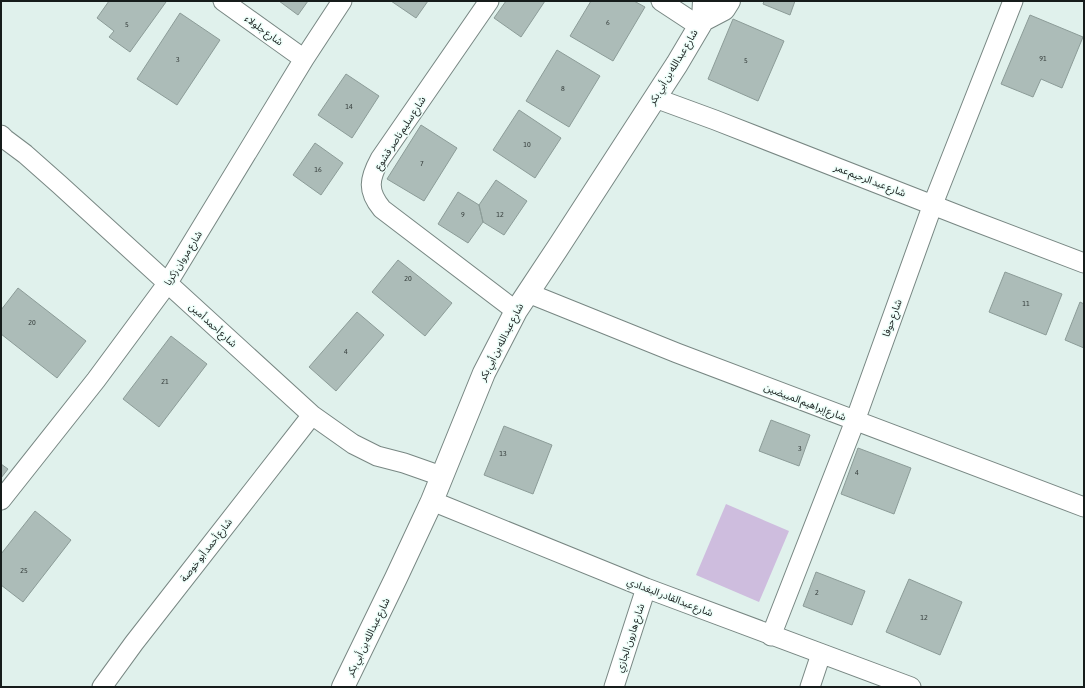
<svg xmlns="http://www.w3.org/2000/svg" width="1085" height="688" font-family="'Asap Condensed','Noto Sans Arabic',sans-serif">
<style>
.green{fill:#cebdde}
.building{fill:#acbcb8;stroke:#8c9c98}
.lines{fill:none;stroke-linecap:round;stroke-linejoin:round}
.minor-casing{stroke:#788783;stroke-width:21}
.tertiary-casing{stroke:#788783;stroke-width:24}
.minor{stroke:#fff;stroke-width:19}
.tertiary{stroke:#fff;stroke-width:22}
.labels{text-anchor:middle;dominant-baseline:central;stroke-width:3;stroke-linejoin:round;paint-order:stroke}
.number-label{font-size:8px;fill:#3c4442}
.street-label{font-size:10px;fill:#161c1b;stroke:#edfef9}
</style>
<rect width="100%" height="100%" fill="#e0f1ec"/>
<path class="green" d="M726 504 789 531 759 602 696 575Z"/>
<path class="building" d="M109 1H165L166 2 130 52 109 37 114 31 97 18Z
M279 1H308L298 15Z
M391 1H428L416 18Z
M506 1H545L521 37 494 18Z
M591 1H634L645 7 613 61 570 36Z
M764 1H795L790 15 763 4Z
M180 13 220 40 177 105 137 79Z
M1030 15 1083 37 1062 88 1041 79 1033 97 1001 84Z
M733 19 784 41 758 101 708 79Z
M557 50 600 76 569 127 526 101Z
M346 74 379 96 352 138 318 115Z
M519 110 561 138 535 178 493 150Z
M421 125 457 148 424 201 387 179Z
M315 143 343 163 321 195 293 175Z
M496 180 527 201 504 235 483 222 479 205Z
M458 192 479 205 483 222 468 243 438 224Z
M398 260 452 303 425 336 372 292Z
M1005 272 1062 294 1046 335 989 312Z
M18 288 86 341 57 378 1 334V310Z
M1080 302 1084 304V348L1065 340Z
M357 312 384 335 336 391 309 367Z
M171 336 207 364 159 427 123 399Z
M771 420 810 435 799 466 759 451Z
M504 426 552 445 533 494 484 475Z
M858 448 911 468 894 514 841 494Z
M1 464 8 469 1 478Z
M35 511 71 540 23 602 1 585V554Z
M816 572 865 591 852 625 803 606Z
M909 579 962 602 940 655 886 632Z"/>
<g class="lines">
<defs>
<path id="minor" d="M223 1 304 59
M489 1 380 159C369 179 367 191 382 209L516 311
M661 1 699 26
M655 98 715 120 971 220 1084 263
M1 135 5 139 25 154 60 185 312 415 353 444 377 456 404 463 441 476
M528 293 677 353 1084 507
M1 500 96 380 167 284 304 59 342 1
M432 501 646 588 911 687
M771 636 855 421 933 204 1013 1
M102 687 134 643 312 415
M614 687 646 588
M810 687 821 654"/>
<path id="tertiary" d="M703 20 724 9 729 1
M343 687 396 578 432 501 484 373 516 311 559 246 677 64 703 20 704 1"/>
</defs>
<use href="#minor" class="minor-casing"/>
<use href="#tertiary" class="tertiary-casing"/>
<use href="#minor" class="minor"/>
<use href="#tertiary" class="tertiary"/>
</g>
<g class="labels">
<g class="number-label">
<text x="608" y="22">6</text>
<text x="127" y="24">5</text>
<text x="1043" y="58">91</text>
<text x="178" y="59">3</text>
<text x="746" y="60">5</text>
<text x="563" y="88">8</text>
<text x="349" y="106">14</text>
<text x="527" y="144">10</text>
<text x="422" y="163">7</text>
<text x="318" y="169">16</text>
<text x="463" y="214">9</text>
<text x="500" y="214">12</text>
<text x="408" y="278">20</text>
<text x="1026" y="303">11</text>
<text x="32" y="322">20</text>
<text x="346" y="351">4</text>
<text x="165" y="381">21</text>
<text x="800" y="448">3</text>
<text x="503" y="453">13</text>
<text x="857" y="472">4</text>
<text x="24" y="570">25</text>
<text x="817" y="592">2</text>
<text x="924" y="617">12</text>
</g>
<g class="street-label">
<text transform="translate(264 30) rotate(36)">شارع جلولاء</text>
<text transform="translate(673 67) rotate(-59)">شارع عبدالله بن أبي بكر</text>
<text transform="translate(400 133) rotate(-57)">شارع سليم ناصر قشوع</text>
<text transform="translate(870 180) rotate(21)">شارع عبد الرحيم عمر</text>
<text transform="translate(183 258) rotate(-58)">شارع مروان زكريا</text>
<text transform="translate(892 318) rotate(-70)">شارع حوفا</text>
<text transform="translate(213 325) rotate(42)">شارع أحمد أمين</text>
<text transform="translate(501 342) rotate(-63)">شارع عبدالله بن أبي بكر</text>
<text transform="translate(805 402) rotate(21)">شارع إبراهيم المبيضين</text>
<text transform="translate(206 550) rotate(-52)">شارع أحمد أبو خوصة</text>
<text transform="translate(670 597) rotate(21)">شارع عبدالقادر البغدادي</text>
<text transform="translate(368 637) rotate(-64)">شارع عبدالله بن أبي بكر</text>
<text transform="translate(630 638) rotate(-72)">شارع هارون الجازي</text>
</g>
</g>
<rect width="1085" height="688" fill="none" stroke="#161c1b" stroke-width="4"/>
</svg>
